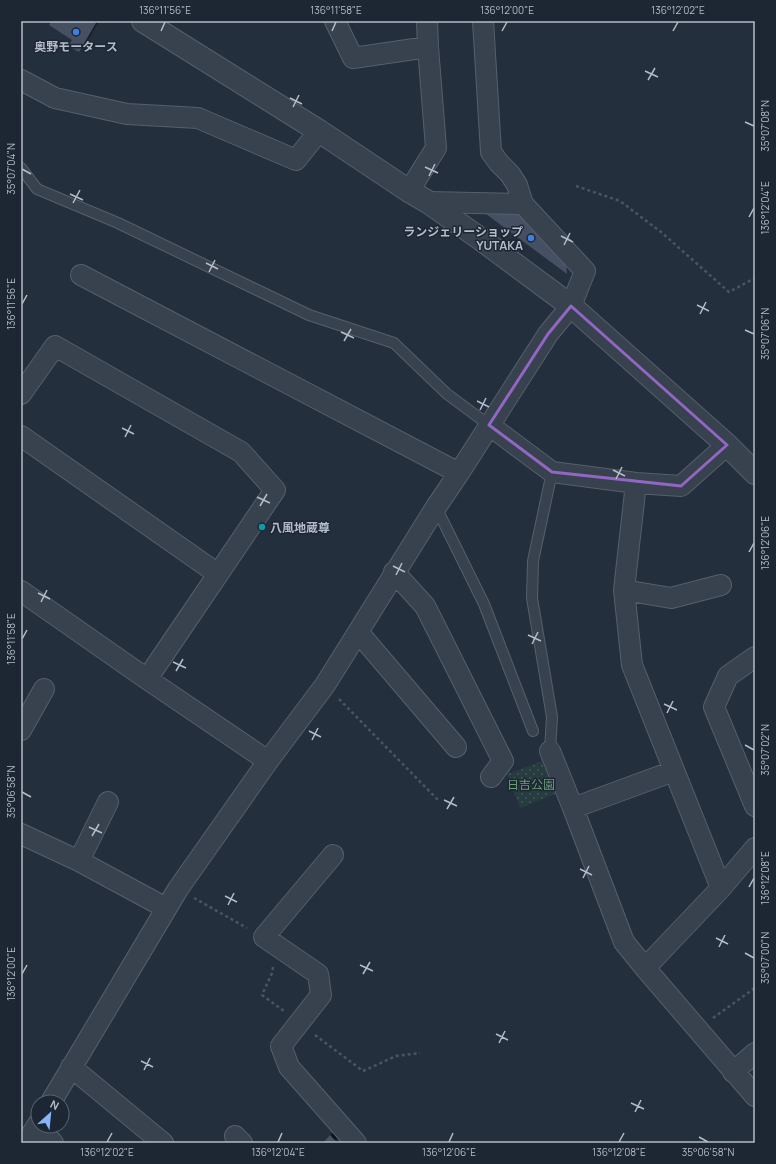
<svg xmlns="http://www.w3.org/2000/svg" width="776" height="1164" font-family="Manrope,'Noto Sans JP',sans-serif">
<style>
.grass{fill:url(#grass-dots)}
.building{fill:#455162;filter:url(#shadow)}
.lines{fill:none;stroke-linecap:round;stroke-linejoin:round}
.service-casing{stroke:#565f6c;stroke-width:12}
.minor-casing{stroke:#565f6c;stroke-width:22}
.tertiary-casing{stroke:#565f6c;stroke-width:24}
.path{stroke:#44595c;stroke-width:2.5;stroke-dasharray:3 3;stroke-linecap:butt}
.service{stroke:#38414e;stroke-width:10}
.minor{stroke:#38414e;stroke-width:20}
.tertiary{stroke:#38414e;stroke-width:22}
.marked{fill:none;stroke:#9266c3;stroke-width:3;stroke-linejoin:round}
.ticks{fill:none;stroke:#b4bcc9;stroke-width:1.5}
.shop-dot{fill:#3f7fe0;stroke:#1d2633;stroke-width:1.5}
.culture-dot{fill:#0f9aa8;stroke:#1d2633;stroke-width:1.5}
.labels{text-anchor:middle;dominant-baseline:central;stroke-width:3;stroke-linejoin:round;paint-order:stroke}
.poi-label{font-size:12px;font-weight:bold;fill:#b4bcc9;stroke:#1d2633}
.park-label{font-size:12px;fill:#6b9a76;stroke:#1d2633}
.neatline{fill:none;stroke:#b4bcc9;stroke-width:1.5}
.ticks-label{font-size:10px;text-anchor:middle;fill:#b4bcc9}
</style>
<defs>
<pattern id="grass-dots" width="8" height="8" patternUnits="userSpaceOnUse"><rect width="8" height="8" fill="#263c3f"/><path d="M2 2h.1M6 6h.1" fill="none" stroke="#435659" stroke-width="1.8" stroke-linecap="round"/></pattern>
<filter id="shadow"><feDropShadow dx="3.5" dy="-3.5" stdDeviation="0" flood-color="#0009"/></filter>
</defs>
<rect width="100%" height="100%" fill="#242f3e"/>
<path class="grass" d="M542 761 555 794 520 808 507 774Z"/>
<path class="building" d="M51 21H93L96 23 79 52 68 46 72 40 49 25Z
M474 205 520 212 566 263 567 274Z
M330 1135 337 1143H323Z"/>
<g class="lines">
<defs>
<path id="service" d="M21 168 37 189 118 223 309 315 394 343 447 394 489 425
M436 507 484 604 533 731
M550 751 552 717 532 598 533 561 552 472"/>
<path id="minor" d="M335 21 353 58 428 47
M483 21 491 152 499 163 510 174 517 185 523 204
M21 80 55 98 127 114 198 118 296 160 319 131
M409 191 436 148 428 47 427 21
M81 275 459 473
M21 394 55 346 241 452 275 490 147 679
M489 425 552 472 636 483 681 486 727 445
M21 436 218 574
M636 483 624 590 632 665 721 888
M394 572 425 606 503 761 491 777
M624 590 671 598 721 585
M21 591 147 679 268 761
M358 632 456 747
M755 657 728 676 714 707 755 806
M21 730 44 689
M550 751 573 808
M674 771 573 808 624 942 645 968 755 1096
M21 834 79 861 166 908
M333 855 264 937 318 974 321 995 281 1046 289 1067 356 1143
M79 861 108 802
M645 968 721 888 755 848
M71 1067 163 1143
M733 1072 755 1053
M51 1102 178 889 268 761 325 685 436 507 459 473 548 334 571 306 585 271 523 204 428 202
M37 1126 53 1143
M235 1136 242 1143
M26 1143 38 1124"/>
<path id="tertiary" d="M143 21 319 131 409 191 428 202 482 240 571 306 727 445 755 473"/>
</defs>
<use href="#service" class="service-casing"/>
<use href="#minor" class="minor-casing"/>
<use href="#tertiary" class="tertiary-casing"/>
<path class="path" d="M576 186 620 201 661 232 729 292 755 278
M339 699 438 800
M194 898 247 928
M273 967 272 973 262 995 284 1011
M713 1018 755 988
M315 1035 363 1071 396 1056 420 1053"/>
<use href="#service" class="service"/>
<use href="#minor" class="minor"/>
<use href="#tertiary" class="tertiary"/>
</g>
<path class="marked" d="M571 306 727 445 681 486 552 472 489 425 548 334Z"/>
<path class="ticks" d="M161 31 165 22M332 31 336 22M502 31 507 22M673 31 678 22M645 71 658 77M648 80 655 68M290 98 302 104M293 107 299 95M745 122 754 126M425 167 438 173M22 169 31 174M429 176 435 164M70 194 83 200M73 203 80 190M749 217 754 208M561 236 573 242M564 245 570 233M206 263 218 269M209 272 215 260M22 304 27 295M697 305 709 311M700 314 706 302M745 330 754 334M341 332 354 338M344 341 351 329M477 401 489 407M480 410 486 398M122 428 134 434M125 437 131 425M613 470 625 476M616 479 622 467M257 497 270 503M260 506 267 494M749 552 754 543M393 566 405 572M396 575 402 563M38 593 50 599M41 602 47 590M528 635 541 641M22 639 27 630M532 644 538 632M173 662 186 668M176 671 183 659M664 704 677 710M667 713 673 701M309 731 321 737M312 740 318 728M745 745 754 750M22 792 31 797M444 800 457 806M447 809 454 797M89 827 102 833M92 836 99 824M580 869 592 875M583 878 589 866M749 887 754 878M225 896 237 902M228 905 234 893M716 938 728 944M719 947 725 935M745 953 754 958M360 965 373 971M22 974 27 965M363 974 370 962M496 1034 508 1040M499 1043 505 1031M141 1061 153 1067M144 1070 150 1058M631 1103 644 1109M635 1112 641 1100M699 1137 708 1142M107 1142 112 1133M278 1142 282 1133M449 1142 453 1133M619 1142 624 1133"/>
<g class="shop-dot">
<circle cx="76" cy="32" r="4"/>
<circle cx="531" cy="238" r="4"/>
</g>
<circle class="culture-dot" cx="262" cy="527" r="4"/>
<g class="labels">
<g class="poi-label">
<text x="76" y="46">奥野モータース</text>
<text x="523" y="231" text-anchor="end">ランジェリーショップ<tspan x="523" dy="14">YUTAKA</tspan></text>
<text x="270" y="527" text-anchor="start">八風地蔵尊</text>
</g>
<g class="park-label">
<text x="531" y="784">日吉公園</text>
</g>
</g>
<rect width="776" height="1164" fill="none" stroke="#1d2633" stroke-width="44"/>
<g transform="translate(50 1114) rotate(27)"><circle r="19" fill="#1d2633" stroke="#59626f"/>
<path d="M0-3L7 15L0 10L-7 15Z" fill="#8ab4f8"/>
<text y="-6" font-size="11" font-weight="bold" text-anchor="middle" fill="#b4bcc9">N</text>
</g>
<rect x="22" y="22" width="732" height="1120" class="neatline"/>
<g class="ticks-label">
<text x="165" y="14">136°11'56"E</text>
<text x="336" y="14">136°11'58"E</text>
<text x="507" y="14">136°12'00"E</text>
<text x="678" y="14">136°12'02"E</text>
<text transform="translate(765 126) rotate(-90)" y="4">35°07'08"N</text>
<text transform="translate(11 169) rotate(-90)" y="4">35°07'04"N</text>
<text transform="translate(765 208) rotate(-90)" y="4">136°12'04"E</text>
<text transform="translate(11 304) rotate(-90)" y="4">136°11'56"E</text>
<text transform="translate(765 334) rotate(-90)" y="4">35°07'06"N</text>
<text transform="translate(765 543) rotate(-90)" y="4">136°12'06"E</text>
<text transform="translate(11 639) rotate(-90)" y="4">136°11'58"E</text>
<text transform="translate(765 750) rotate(-90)" y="4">35°07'02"N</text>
<text transform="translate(11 792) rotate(-90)" y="4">35°06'58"N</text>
<text transform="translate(765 878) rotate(-90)" y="4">136°12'08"E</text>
<text transform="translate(765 958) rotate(-90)" y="4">35°07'00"N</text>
<text transform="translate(11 974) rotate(-90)" y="4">136°12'00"E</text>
<text x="107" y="1156">136°12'02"E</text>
<text x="278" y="1156">136°12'04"E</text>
<text x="449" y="1156">136°12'06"E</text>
<text x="619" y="1156">136°12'08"E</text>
<text x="708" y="1156">35°06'58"N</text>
</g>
</svg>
